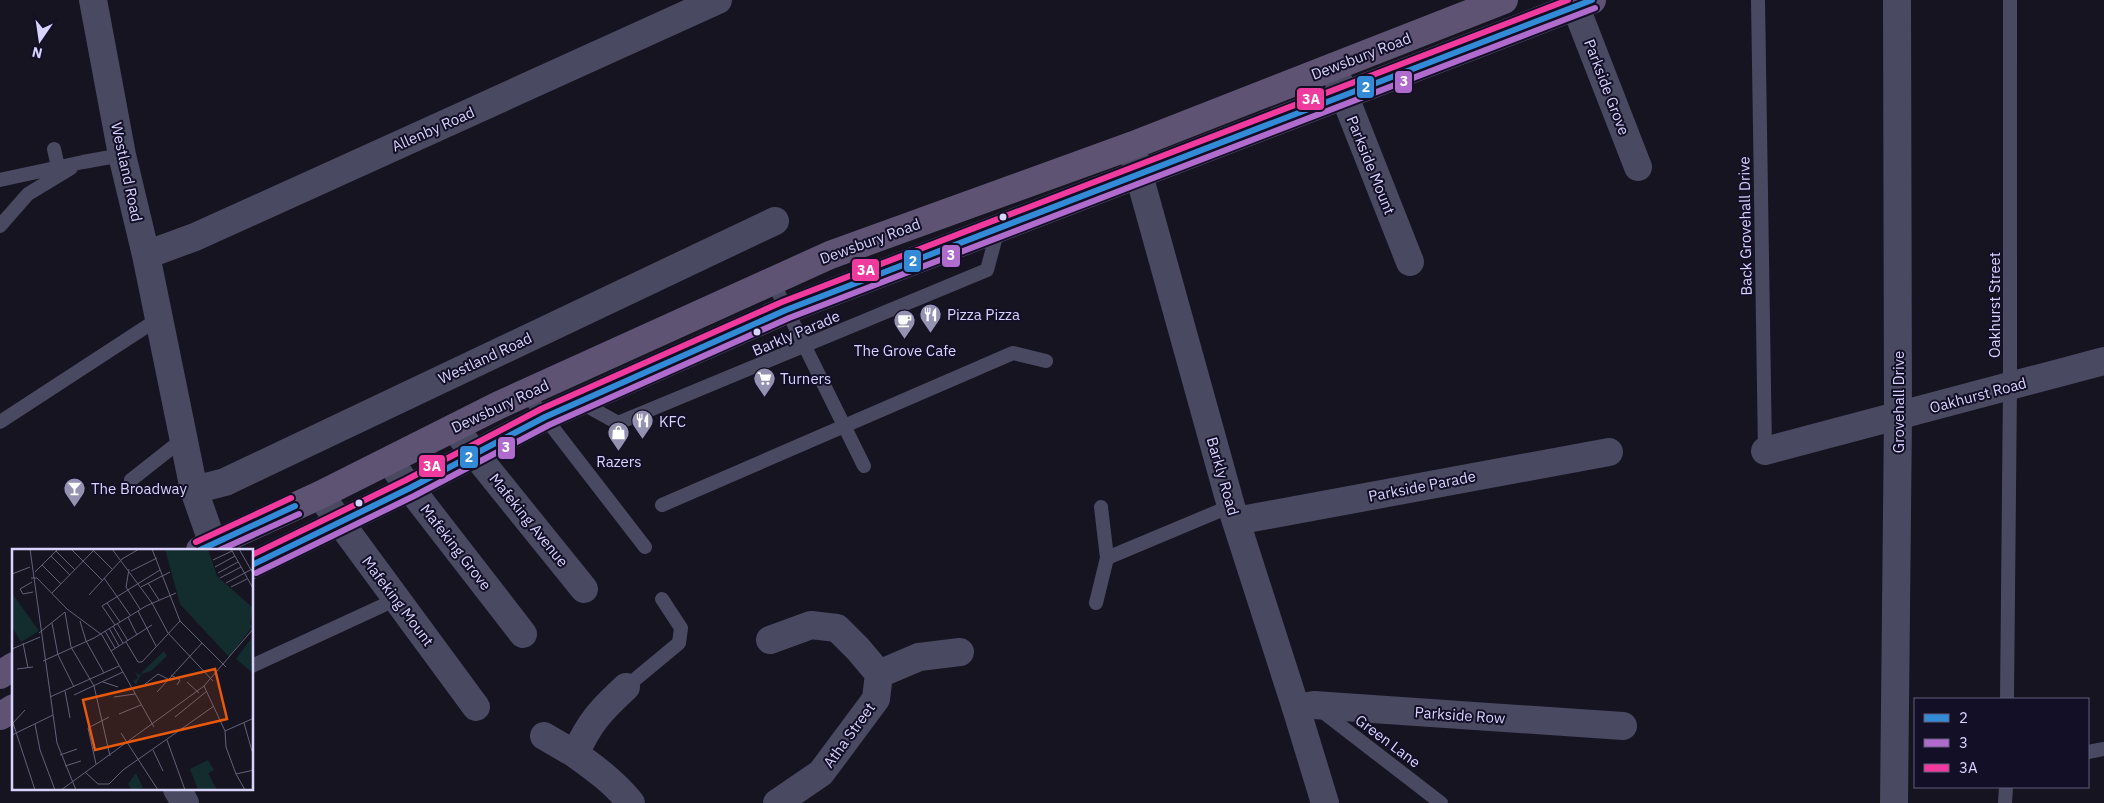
<svg xmlns="http://www.w3.org/2000/svg" width="2104" height="803" font-family="'IBM Plex Sans',sans-serif">
<style>
.lines{fill:none;stroke-linecap:round;stroke-linejoin:round}
.service{stroke:#4a4962;stroke-width:14}
.minor{stroke:#4a4962;stroke-width:28}
.tertiary{stroke:#4a4962;stroke-width:28}
.primary{stroke:#5e5373;stroke-width:28}
.bus-1-casing{stroke:#130f26;stroke-width:10}
.bus-2-casing{stroke:#130f26;stroke-width:10}
.bus-3-casing{stroke:#130f26;stroke-width:10}
.bus-1{stroke:#338bd7;stroke-width:6}
.bus-2{stroke:#b06ccc;stroke-width:6}
.bus-3{stroke:#f13a9d;stroke-width:6}
.bus-dot{fill:#d9d4ff;stroke:#130f26;stroke-width:2}
.labels{text-anchor:middle;dominant-baseline:central;stroke-width:4;stroke-linejoin:round;paint-order:stroke}
.street-label{font-size:15px;fill:#d9d4ff;stroke:#130f26}
.poi-label{font-size:15px;fill:#d9d4ff;stroke:#130f26;text-anchor:start}
.inset-road{fill:none;stroke:#64617a;stroke-width:1}
.view{fill:#e8590c;fill-opacity:0.15;stroke:#e8590c;stroke-width:2.5}
.inset-edge{fill:none;stroke:#d9d4ff;stroke-width:2.5}
.line-badge{stroke:#130f26;stroke-width:2}
.badge-label{font-size:14px;text-anchor:middle;font-weight:bold;fill:#fff}
</style>
<rect width="100%" height="100%" fill="#161421"/>
<g class="lines">
<path class="service" d="M1758 0 1765 451
M54 149 58 167
M0 180 83 162 122 155
M0 226 28 194 71 168
M772 280 864 466
M526 393 645 547
M580 402 618 423 987 270 998 229
M0 422 158 319
M131 480 183 439
M662 505 1013 353 1046 361
M1107 558 1231 506
M1096 603 1107 558 1101 507
M252 666 397 599
M626 687 679 643 681 628 662 599
M2007 699 2010 386V0
M1319 709 1441 803
M2088 752 2104 749
M2005 803 2006 787"/>
<path class="minor" d="M93 0 122 155 146 255 194 490 215 550
M1573 0 1638 167
M1333 67 1410 262
M146 255 195 237 718 0
M454 428 584 589
M1765 451 2104 361
M389 461 523 634
M194 490 225 482 775 221
M320 495 476 707
M1236 521 1609 452
M770 640 811 625 837 628 858 649 879 674
M626 687C600 711 590 722 575 754 596 769 615 783 631 803
M1296 708 1314 705 1623 726
M544 736 575 754
M177 789 185 803
M777 803 821 773 876 699 879 674 919 657 960 652
M1894 803 1898 416 1897 0"/>
<path class="tertiary" d="M1131 146 1231 506 1296 708 1325 803"/>
<path class="primary" d="M200 550 320 495 499 405 830 255 1131 146 1504 0
M252 565 410 488 545 417 786 310 1592 0
M0 675 14 666
M0 716 14 708"/>
<defs>
<path id="bus-1" d="M200 550 295 506
M252 565 410 488 545 417 786 310 1592 0"/>
<path id="bus-2" d="M220 550 299 514
M256 573 414 496 549 425 789 318 1595 8"/>
<path id="bus-3" d="M196 542 291 498
M252 555 406 480 541 409 782 302 1568 0"/>
</defs>
<use href="#bus-1" class="bus-1-casing"/>
<use href="#bus-2" class="bus-2-casing"/>
<use href="#bus-3" class="bus-3-casing"/>
<use href="#bus-1" class="bus-1"/>
<use href="#bus-2" class="bus-2"/>
<use href="#bus-3" class="bus-3"/>
</g>
<defs>
<symbol id="restaurant-pin" viewBox="-11 -11 22 30"><path d="M0 17L-7.5 6A9.5 9.5 0 1 1 7.5 6Z" fill="#9591b1" stroke="#130f26"/><path d="M-5-6h1v4h1v-4h1v4h1v-4h1v5L-1.5 .5V6h-2V.5L-5-1ZM5-6V6H3V1.5H1.5Q1.5-4 5-6Z" fill="#fff"/></symbol>
<symbol id="cafe-pin" viewBox="-11 -11 22 30"><path d="M0 17L-7.5 6A9.5 9.5 0 1 1 7.5 6Z" fill="#9591b1" stroke="#130f26"/><path d="M-5.5-4.5H6V0H3Q3 3.5 0 3.5H-2.5Q-5.5 3.5-5.5 0ZM3-3.2v2h1.7v-2ZM-6 4.5H4V6H-6Z" fill="#fff"/></symbol>
<symbol id="supermarket-pin" viewBox="-11 -11 22 30"><path d="M0 17L-7.5 6A9.5 9.5 0 1 1 7.5 6Z" fill="#9591b1" stroke="#130f26"/><path d="M-6-5.5h2.5l.6 2H6L4.5 2H-2.5L-4.4-4H-6ZM-1.5 3.2a1.3 1.3 0 1 0 .1 0ZM3 3.2a1.3 1.3 0 1 0 .1 0Z" fill="#fff"/></symbol>
<symbol id="shop-pin" viewBox="-11 -11 22 30"><path d="M0 17L-7.5 6A9.5 9.5 0 1 1 7.5 6Z" fill="#9591b1" stroke="#130f26"/><path d="M-5-2.5h2.3a2.7 3.5 0 0 1 5.4 0H5L5.5 6h-11ZM-1.5-2.5h3a1.5 2.3 0 0 0-3 0Z" fill="#fff"/></symbol>
<symbol id="bar-pin" viewBox="-11 -11 22 30"><path d="M0 17L-7.5 6A9.5 9.5 0 1 1 7.5 6Z" fill="#9591b1" stroke="#130f26"/><path d="M-6-5H6L.8 .8V4.5H3.5V6h-7V4.5H-.8V.8Z" fill="#fff"/></symbol>
</defs>
<g fill-rule="evenodd">
<use href="#restaurant-pin" x="918" y="302" width="25" height="34"/>
<use href="#cafe-pin" x="892" y="308" width="25" height="34"/>
<use href="#supermarket-pin" x="752" y="366" width="25" height="34"/>
<use href="#restaurant-pin" x="630" y="408" width="25" height="34"/>
<use href="#shop-pin" x="606" y="420" width="25" height="34"/>
<use href="#bar-pin" x="62" y="476" width="25" height="34"/>
</g>
<g class="bus-dot">
<circle cx="1003" cy="217" r="4.5"/>
<circle cx="757" cy="332" r="4.5"/>
<circle cx="359" cy="503" r="4.5"/>
</g>
<g class="labels">
<g class="street-label">
<text transform="translate(1361 56) rotate(-21)">Dewsbury Road</text>
<text transform="translate(1607 87) rotate(69)">Parkside Grove</text>
<text transform="translate(433 129) rotate(-24)">Allenby Road</text>
<text transform="translate(1371 165) rotate(68)">Parkside Mount</text>
<text transform="translate(127 172) rotate(78)">Westland Road</text>
<text transform="translate(1745 226) rotate(-91)">Back Grovehall Drive</text>
<text transform="translate(870 241) rotate(-20)">Dewsbury Road</text>
<text transform="translate(1994 305) rotate(-90)">Oakhurst Street</text>
<text transform="translate(796 333) rotate(-23)">Barkly Parade</text>
<text transform="translate(485 358) rotate(-25)">Westland Road</text>
<text transform="translate(1978 395) rotate(-15)">Oakhurst Road</text>
<text transform="translate(1898 402) rotate(-90)">Grovehall Drive</text>
<text transform="translate(500 406) rotate(-25)">Dewsbury Road</text>
<text transform="translate(1223 476) rotate(74)">Barkly Road</text>
<text transform="translate(1422 486) rotate(-11)">Parkside Parade</text>
<text transform="translate(529 520) rotate(51)">Mafeking Avenue</text>
<text transform="translate(456 547) rotate(52)">Mafeking Grove</text>
<text transform="translate(398 601) rotate(53)">Mafeking Mount</text>
<text transform="translate(1460 715) rotate(4)">Parkside Row</text>
<text transform="translate(849 735) rotate(-54)">Atha Street</text>
<text transform="translate(1388 741) rotate(37)">Green Lane</text>
</g>
<g class="poi-label">
<text x="947" y="314">Pizza Pizza</text>
<text x="905" y="350" text-anchor="middle">The Grove Cafe</text>
<text x="780" y="378">Turners</text>
<text x="659" y="421">KFC</text>
<text x="619" y="461" text-anchor="middle">Razers</text>
<text x="91" y="488">The Broadway</text>
</g>
</g>
<g transform="translate(12 549)">
<rect width="241" height="241" fill="#161421"/>
<path d="M153 0H196L205 27 241 59 238 75 241 77 217 108 168 55ZM0 44 27 82 9 93 0 78ZM241 87V124L224 110ZM152 102 155 107 139 122 129 125 124 136 121 132 126 129 123 123 127 126ZM196 211 202 221 196 224 205 241H186L178 220ZM124 224 131 239 120 241 116 235Z" fill="#132c2d"/>
<path class="inset-road" d="M18 0 45 194 64 241M59 0 90 31M80 0 100 20M100 0 140 54 156 84 201 132M140 0 168 72 214 118M219 0 242 41M227 0 242 26M44 2 63 21M39 7 58 26M201 11 220 2M30 16 49 35M203 18 223 7M117 20 114 38 128 60M119 22 145 9M23 23 46 0M206 24 226 13M0 25 18 18M19 29H25L55 60 90 86 142 178M92 29 118 66M208 29 229 18M20 33 8 40 11 45 21 43M136 34 147 51M214 34 242 19M129 38 158 23M219 38 235 30M40 44 83 0M77 46 110 10 127 0M95 54 108 73M126 62 144 97M116 68 125 86M68 72 74 92 92 124M40 74 46 106 62 138M105 74 116 92M103 76 90 57 148 21M101 77 111 94M97 79 107 97M93 82 103 99M27 84 53 63 59 98 82 137 98 207M114 93 126 113H130L168 72M11 94 16 119M0 100 28 88M99 102 140 76M31 112 82 89 134 57 164 44M5 120 21 118M159 126 168 131 165 136M91 133 106 138M175 133 187 144M133 135 146 125 156 130M192 137 213 182 214 198 224 225 233 241M53 142 58 169M145 143 190 94M62 146 111 123M38 148 107 117M102 148 123 145M13 161 1 174 23 241M107 165 129 156M163 168 195 142M232 174 240 202M23 175 28 201 43 241M213 182 242 169M109 184 146 241M0 186 41 166M155 191 173 241M141 201 151 222M48 206 65 200M84 215 76 179 97 168M53 217 69 212M73 223 86 235H97L111 221 202 157M224 225 242 221M49 241 192 137 242 79"/>
<path class="view" d="M203 120 215 170 83 201 71 151Z"/>
<rect width="241" height="241" class="inset-edge"/>
</g>
<g class="line-badge">
<rect x="1394" y="70" width="19" height="24" rx="5" fill="#b06ccc"/>
<rect x="1356" y="75" width="19" height="24" rx="5" fill="#338bd7"/>
<rect x="1296" y="87" width="29" height="24" rx="5" fill="#f13a9d"/>
<rect x="941" y="244" width="20" height="24" rx="5" fill="#b06ccc"/>
<rect x="903" y="249" width="19" height="24" rx="5" fill="#338bd7"/>
<rect x="851" y="258" width="29" height="24" rx="5" fill="#f13a9d"/>
<rect x="497" y="436" width="19" height="24" rx="5" fill="#b06ccc"/>
<rect x="459" y="445" width="20" height="24" rx="5" fill="#338bd7"/>
<rect x="418" y="454" width="28" height="24" rx="5" fill="#f13a9d"/>
</g>
<g class="badge-label">
<text x="1404" y="86">3</text>
<text x="1366" y="92">2</text>
<text x="1311" y="104">3A</text>
<text x="951" y="260">3</text>
<text x="913" y="266">2</text>
<text x="866" y="275">3A</text>
<text x="506" y="452">3</text>
<text x="469" y="462">2</text>
<text x="432" y="471">3A</text>
</g>
<rect x="1914" y="698" width="175" height="90" fill="#130f26" stroke="#625e7d"/>
<rect x="1924" y="714" width="25" height="8" fill="#338bd7" stroke="#625e7d"/>
<text x="1959" y="723" font-size="15" fill="#d9d4ff">2</text>
<rect x="1924" y="739" width="25" height="8" fill="#b06ccc" stroke="#625e7d"/>
<text x="1959" y="748" font-size="15" fill="#d9d4ff">3</text>
<rect x="1924" y="764" width="25" height="8" fill="#f13a9d" stroke="#625e7d"/>
<text x="1959" y="773" font-size="15" fill="#d9d4ff">3A</text>
<g transform="translate(40 40) rotate(193)" stroke="#130f26" stroke-width="4" paint-order="stroke">
<path d="M0-4L9 19L0 12L-9 19Z" fill="#d9d4ff"/>
<text y="-8" font-size="14" font-weight="bold" text-anchor="middle" fill="#d9d4ff">N</text>
</g>
</svg>
